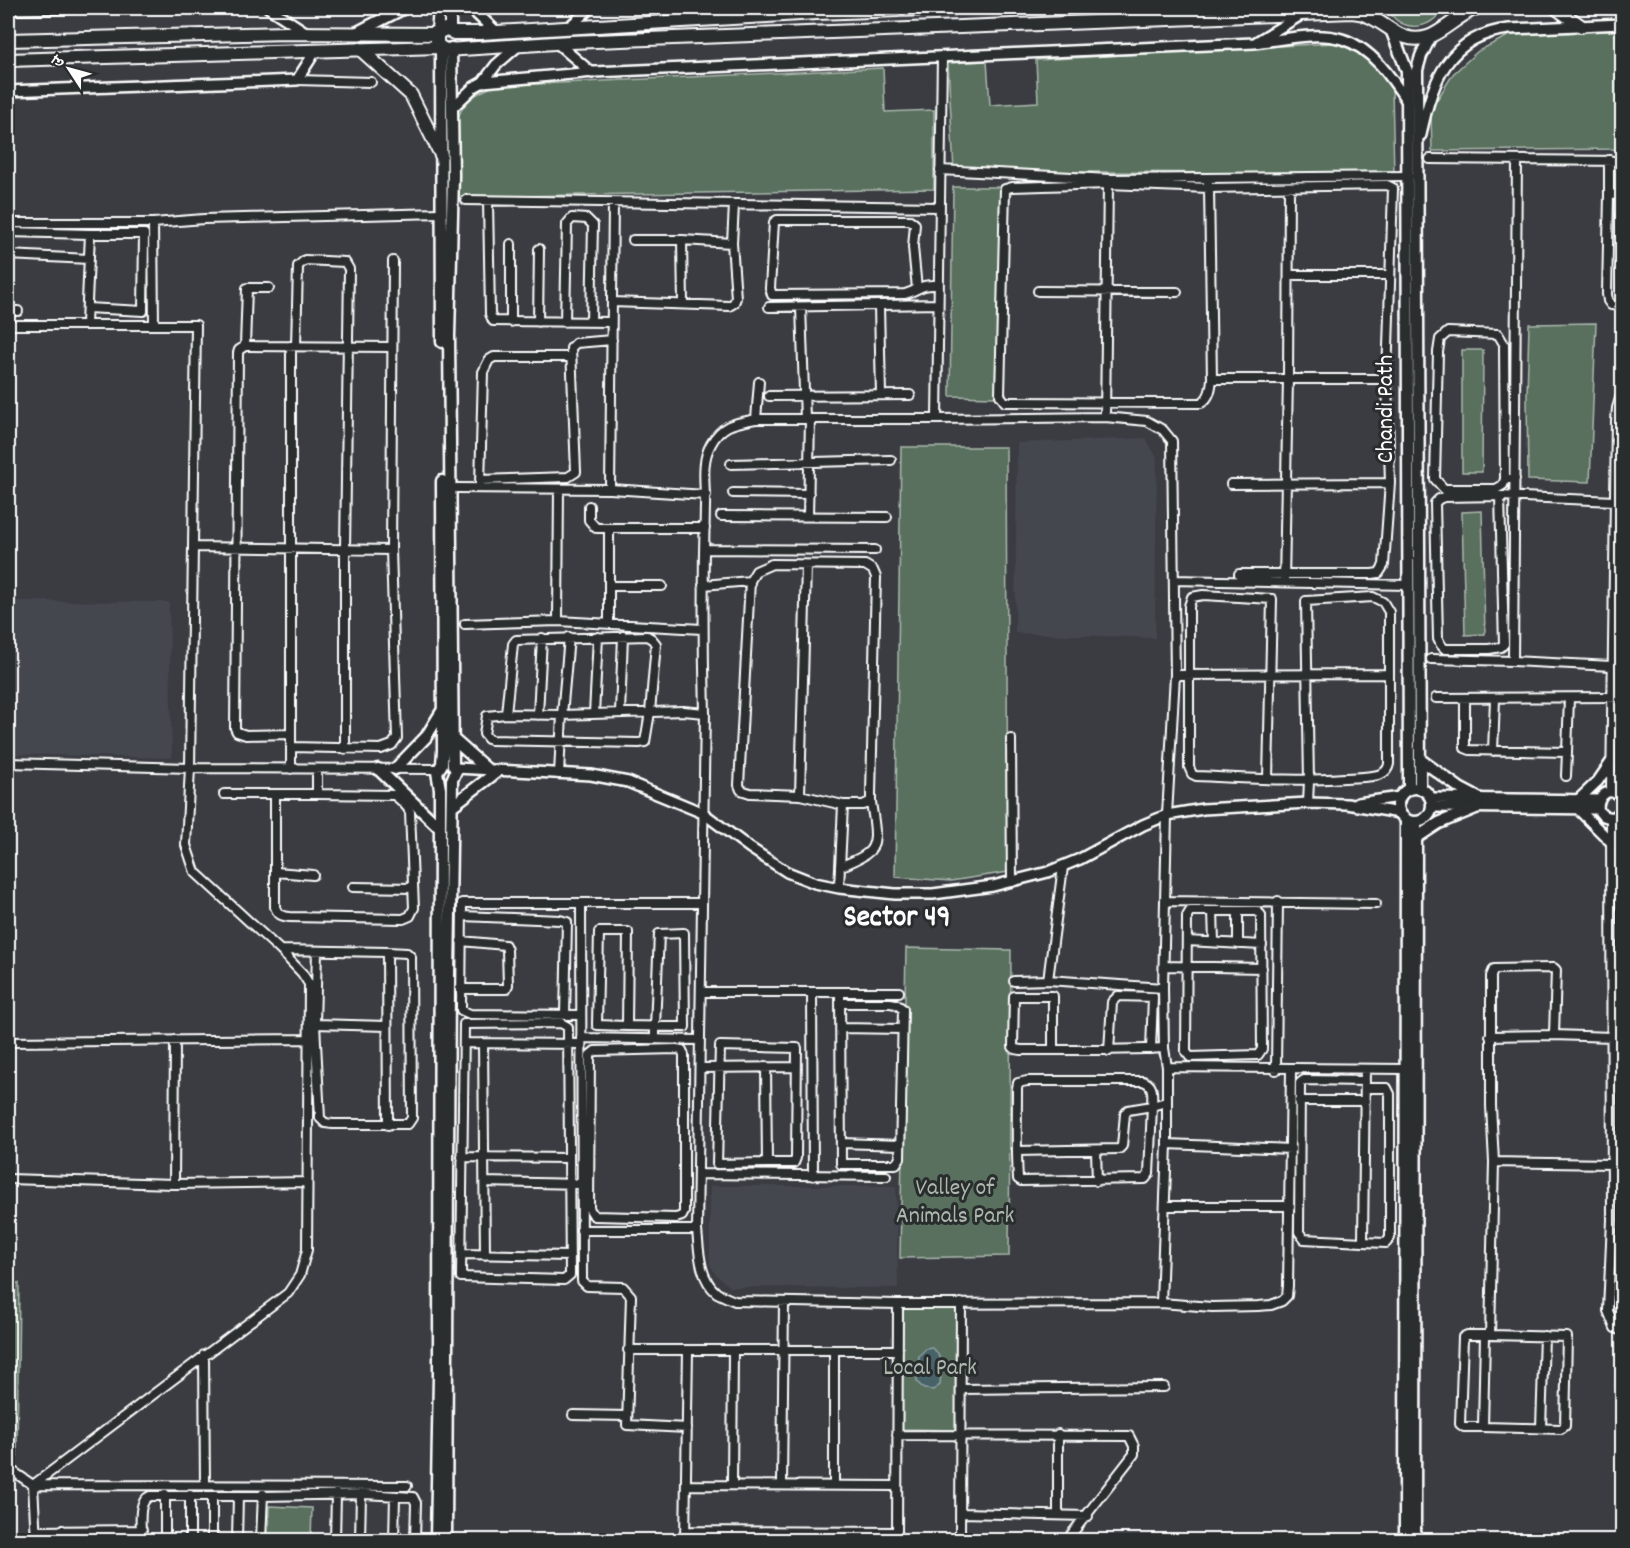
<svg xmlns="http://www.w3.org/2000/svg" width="1630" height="1548" font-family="Dekko,'Playpen Sans Deva',sans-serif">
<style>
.built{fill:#454650}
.green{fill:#59705d;stroke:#acb8ae;stroke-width:1.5}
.water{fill:#466469;stroke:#90a2a5;stroke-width:1.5}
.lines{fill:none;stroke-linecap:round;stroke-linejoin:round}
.minor-casing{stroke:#fff;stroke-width:12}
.tertiary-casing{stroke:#fff;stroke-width:14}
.secondary-casing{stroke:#fff;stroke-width:15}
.trunk-casing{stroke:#fff;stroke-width:16}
.minor{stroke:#2a2d2e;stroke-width:8}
.tertiary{stroke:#2a2d2e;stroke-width:9}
.secondary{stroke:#2a2d2e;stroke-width:10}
.trunk{stroke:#2a2d2e;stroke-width:12}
.labels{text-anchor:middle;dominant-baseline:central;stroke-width:6;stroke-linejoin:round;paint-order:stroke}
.street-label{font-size:24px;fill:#fff;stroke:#2a2d2e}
.park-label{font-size:24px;fill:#acb8ae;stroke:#2a2d2e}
.district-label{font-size:30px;font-weight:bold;fill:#fff;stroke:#2a2d2e}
</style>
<rect width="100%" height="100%" fill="#3a3c42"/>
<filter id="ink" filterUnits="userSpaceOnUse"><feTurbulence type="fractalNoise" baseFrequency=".0167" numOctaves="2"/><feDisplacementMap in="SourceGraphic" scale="12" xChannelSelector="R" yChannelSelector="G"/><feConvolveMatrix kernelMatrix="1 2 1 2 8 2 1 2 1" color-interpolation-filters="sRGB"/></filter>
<g filter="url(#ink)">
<path class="built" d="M1146 438 1157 458 1155 638 1015 633 1017 443Z
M8 601 169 602 172 758 8 754Z
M710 1186H896L898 1288 730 1287 715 1274 710 1264Z
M1616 1345H1622V1389H1613Z"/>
<path class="green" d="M1387 8H1443C1431 32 1399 33 1387 8Z
M1622 30V149L1432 151 1431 114 1435 103 1453 74 1478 51 1510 35Z
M1335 43 1354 50 1371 62 1383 75 1392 89 1394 174 954 171 948 63 987 61 990 105 1038 102 1036 60Z
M883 68 885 112 934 110V189L456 197C456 179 454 128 459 115 465 100 480 91 495 86Z
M953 187H1000L996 397 950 396Z
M1596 323 1590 482 1528 480 1527 396 1529 324Z
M1462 350H1483L1482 472H1462Z
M901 447H1006L1008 872 951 881 895 877Z
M1482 511 1485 634 1465 635 1462 512Z
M906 948 1011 950 1009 1256 900 1258Z
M8 1283H19L17 1457 8 1450Z
M958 1307V1430L901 1429 903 1308Z
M269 1506 312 1508 311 1540H268Z"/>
<path class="water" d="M932 1348C944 1356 941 1372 940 1385L933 1390 924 1389 917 1382 919 1356 926 1349Z"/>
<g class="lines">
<defs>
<path id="minor" d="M297 80 371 82
M1430 159 1622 161
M1609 160V194L1622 195
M940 170 1110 179 1409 176
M1108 184 1012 187 1005 189 1000 395 1005 402 1201 403C1210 398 1211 388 1212 379L1209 188 1387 185 1393 188 1387 379
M1609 194 1607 294 1608 301 1611 305 1622 306
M466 200 939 207
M488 201 490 314 493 321 611 322
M8 223H153L154 325
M153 223 204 219 441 213
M8 232 90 234 86 324
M633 240H682
M511 244V322
M8 255 89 259
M1289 275H1390
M917 289 913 247 915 224 910 220H777L774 222 770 288 772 295 905 294C920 290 919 284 937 285
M1038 291 1177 292
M612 302 729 306 734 303 736 298 732 243 734 205
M683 303 682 240 732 243
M879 306 881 395
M769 307 938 304
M801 307 805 419
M87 308 143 311 144 234H90
M8 311H18
M538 322 539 249
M565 322 567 224 572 218 587 219 593 225 591 322
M8 325H196L190 768 186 845 195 872 280 950 302 973 309 984 307 1250 300 1275 288 1293 33 1485
M245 346 247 288H269
M291 346V769
M296 346 298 266 305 260 345 262 349 269 345 549V749
M1212 379H1288L1284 582
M769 396 910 395
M1105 417 1108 184 1209 188 1208 183
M756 419 759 382
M937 419 942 56
M731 464 891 460
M1505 479 1504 344 1498 334 1448 332 1440 339 1438 352 1435 479 1444 489H1496L1503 485 1505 479H1515
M481 480 568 477 576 472 571 348 576 343 612 340
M480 484 483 372 489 360 494 357H571
M1231 484 1390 483
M457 488 610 489 706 495
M610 489 613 203
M733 493 809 494
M1500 496 1504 644 1501 647 1489 649H1445L1441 645 1438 639 1435 503 1439 499 1444 497Z
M1500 496 1615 501
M589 506V520L596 528H705
M721 516 887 517
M808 516 810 419
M193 547 391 550
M704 549 875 550
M772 564 865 565 873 570 876 577 871 794V801L863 805H843L800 795 750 793 741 790 739 785 750 581 756 571Z
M1239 574H1372L1379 573 1384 565 1390 483 1387 379H1288L1289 187
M1174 580 1408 585
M703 585 750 581
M609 586H662
M558 621 559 489
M465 624 558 621 702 629
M609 624V528
M569 637 562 715 683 711 705 713
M1431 659 1513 661 1612 666
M1513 661 1517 160
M1175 675 1388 674
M1436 698 1622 697
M1465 699V748L1470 750 1567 752 1569 698
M620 713 623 636
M506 714 487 716 484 734 488 739 491 740 639 743 645 742 650 712 656 644 652 639 647 636 516 640 513 644 506 714 562 715 559 774
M594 714 598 637
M538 715 542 638
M291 734 246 735 237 732 235 728 238 353 239 350 245 346 392 347
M1011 739 1012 882
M291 747 381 749 392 745 397 738 391 550 393 261
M1493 751 1495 699
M8 763 190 768 438 769
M1566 776 1567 752
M1268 779 1272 599 1203 595 1192 597 1189 606V767L1192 774 1196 776C1246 778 1295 782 1344 778 1356 777 1370 778 1381 774 1386 772 1388 769 1389 764V612L1383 602 1373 597 1306 601 1309 781 1308 803
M1611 792 1616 421 1617 408 1622 392
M224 794H317V769
M275 794V907C278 915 281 916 290 917L403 919 410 916 414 908 410 812C406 804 401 800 394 795L317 794
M800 795 806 565
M1611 818 1612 1220 1608 1311 1615 1328 1622 1331
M840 867C848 863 858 860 866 854 882 844 872 816 871 801
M276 872 313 875
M353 887 413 888
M839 888 843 805
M1166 901 1376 904
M581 903 582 1281 587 1286 623 1287 631 1296 627 1425 687 1428
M1190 911H1257L1261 915 1262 1049 1258 1055 1190 1057 1186 1052 1187 916Z
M1213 911 1214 942
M1238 911V944
M462 916 560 920 567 922 565 1015
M1187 941 1262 945
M280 950 387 952 388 1125
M317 951 315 1024 320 1118 325 1123 333 1124H408L412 1118 411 957 407 953 387 952
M1164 966 1262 968
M1048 980 1063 867
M1014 981 1048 980 1163 988
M460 989H506L508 985 507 950 505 945 461 941
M701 992H899
M812 992 813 1176
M840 992 841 1164H896L900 1158 903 1009 896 1004 890 1003H840
M581 1015 470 1014 461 1010 462 903H702
M315 1024 387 1026
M464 1024 561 1023 568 1027 570 1275 564 1280 461 1277Z
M627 1026 597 1025 599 932H628L627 1026 685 1027 684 933 659 934 655 1027V1039
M841 1028 902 1029
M1490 1036 1554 1035
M581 1038 700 1040
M8 1042 308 1039
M464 1043 581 1044
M483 1043 485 1255
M676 1049 682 1050 684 1055V1212L682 1216 676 1218 594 1216 589 1208 590 1055 595 1051Z
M1053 1050V996H1014L1013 1047 1015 1049 1021 1050C1069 1050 1116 1051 1164 1048
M1109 1051 1112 1002 1118 996 1153 997 1151 1049
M766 1066 767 1163 717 1164 720 1046 797 1048 796 1158 794 1163H767
M1167 1067 1405 1069
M700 1068 796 1067
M1276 1070 1278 901
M1365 1081 1304 1080 1300 1083 1299 1232 1304 1239 1363 1242 1365 1069
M1299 1101H1365
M841 1143 900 1145
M1167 1144 1291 1149
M1096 1150 1097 1181
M1017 1151 1119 1149 1122 1146 1125 1114 1128 1110 1152 1106 1149 1174 1145 1179 1021 1181 1018 1179C1016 1149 1017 1118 1017 1088L1018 1083 1027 1081H1143C1155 1085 1152 1095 1152 1106L1166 1102
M462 1157 568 1158
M1494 1162 1491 1106V976L1494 969 1554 968 1556 970 1554 1035 1612 1037
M698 1174 886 1176
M8 1179 174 1184 307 1182
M485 1182 581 1184
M174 1184 175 1040
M1166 1206H1290
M581 1230H697
M1363 1242 1386 1243 1390 1238V1094L1387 1088H1365
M461 1254 570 1256
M1161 1303 1167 1144V1067L1164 1048 1163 988 1167 815 1175 675 1172 441 1163 430 1147 421 1105 417 937 419H756C735 423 722 424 711 444 700 463 706 486 705 507 703 576 703 644 705 713L697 1230C699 1250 699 1279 717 1293 723 1296 729 1299 735 1301L898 1304 1161 1303 1212 1307 1258 1306 1271 1305 1282 1301 1287 1296 1288 1286 1291 1069
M1485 1335 1483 1427 1561 1429 1565 1426 1567 1337 1490 1335 1494 1162 1612 1164
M628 1350H898
M204 1355 205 1485
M961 1389 1164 1387
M573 1415 627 1416
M1483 1427H1464L1460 1424 1463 1337 1467 1335H1488
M1541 1428 1544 1336
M897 1435 1129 1436 1134 1446V1454L1067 1540
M8 1468 33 1485 407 1486
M33 1485 36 1540
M686 1485 897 1486
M732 1485 733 1350
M782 1485 784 1302
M834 1485V1350
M961 1513 1088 1516
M1058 1515V1434
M36 1531 142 1530
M686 1531 897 1532
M62 1540V1530
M141 1540C142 1527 136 1502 150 1496H263L365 1494 413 1497 416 1503 415 1540
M165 1540V1494
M190 1540V1495
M212 1540V1496
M237 1540 238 1496
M261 1540 263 1494
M335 1540 336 1494
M360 1540 361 1494
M394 1540 395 1496
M685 1540 688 1350
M897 1540 898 1304
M960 1540 961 1303"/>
<path id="tertiary" d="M269 8 307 33
M8 9 72 8
M568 28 590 8
M1256 42 1301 15
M557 43 592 73
M483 82 496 65 519 45
M8 91 297 80 316 50
M452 108 474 87 483 82 594 72 1254 43C1282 40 1315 31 1342 39 1372 48 1392 78 1408 103
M1421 135C1431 82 1449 35 1509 29L1622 24
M456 768 591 775 628 782 703 813 750 848 787 872 815 883 839 888 895 894H933L993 886 1048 872 1080 859 1143 825 1167 815 1203 809 1308 803 1347 804 1400 813
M1611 774 1622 783
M1431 798 1599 800
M1578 800 1598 781 1611 762
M1622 800C1605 773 1582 821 1615 817L1622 810
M1358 803 1400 797
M1432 807 1598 809
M1577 808 1612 843
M1612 836 1622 828"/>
<path id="secondary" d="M471 8 496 32
M450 30V8
M1392 32 1407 71 1409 789
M356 33 404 8
M437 34 439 8
M441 48 442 342
M453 739 488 770
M1421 760 1461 789 1480 799
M378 769 440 828
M395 769 426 737 442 711
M1398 805a17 17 0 1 1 34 0a17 17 0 1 1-34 0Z
M1420 789 1417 70 1421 56 1431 36
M452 806 498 771
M1416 838 1439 823 1478 807
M436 1540 439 1377 440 789 437 772 442 764 443 751 442 481
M446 1540 449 976 452 780 456 771 453 765 449 336 453 175 451 48
M1405 1540 1406 819
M1415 1540 1416 822"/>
<path id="trunk" d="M1556 8 1581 26
M437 34V43L440 47 446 50 570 42 1352 12C1384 14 1396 47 1428 37 1443 32 1459 15 1476 8
M8 40 286 33 437 34 445 29 454 33H481L816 13 953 8
M360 49 411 95 441 155
M8 60 440 47"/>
</defs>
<use href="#minor" class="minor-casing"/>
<use href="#tertiary" class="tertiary-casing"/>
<use href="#secondary" class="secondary-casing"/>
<use href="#trunk" class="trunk-casing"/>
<use href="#minor" class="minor"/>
<use href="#tertiary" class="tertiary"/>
<use href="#secondary" class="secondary"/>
<use href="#trunk" class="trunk"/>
</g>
</g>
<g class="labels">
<g class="street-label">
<text transform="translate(1387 409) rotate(-90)">Chandi Path</text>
</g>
<g class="park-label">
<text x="955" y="1189">Valley of<tspan x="955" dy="28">Animals Park</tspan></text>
<text x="930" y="1369">Local Park</text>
</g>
<g class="district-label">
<text x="897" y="919">Sector 49</text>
</g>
</g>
<rect width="1630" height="1548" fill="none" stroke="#2a2d2e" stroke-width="30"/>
<rect x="15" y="15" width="1600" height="1518" fill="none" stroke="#fff" stroke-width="2" filter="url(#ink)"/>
<g transform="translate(69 69) rotate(306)" stroke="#2a2d2e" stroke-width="4.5" paint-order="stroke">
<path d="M0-4.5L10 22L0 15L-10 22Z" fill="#ffffff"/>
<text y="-9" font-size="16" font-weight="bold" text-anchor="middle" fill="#ffffff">उ</text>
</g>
</svg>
